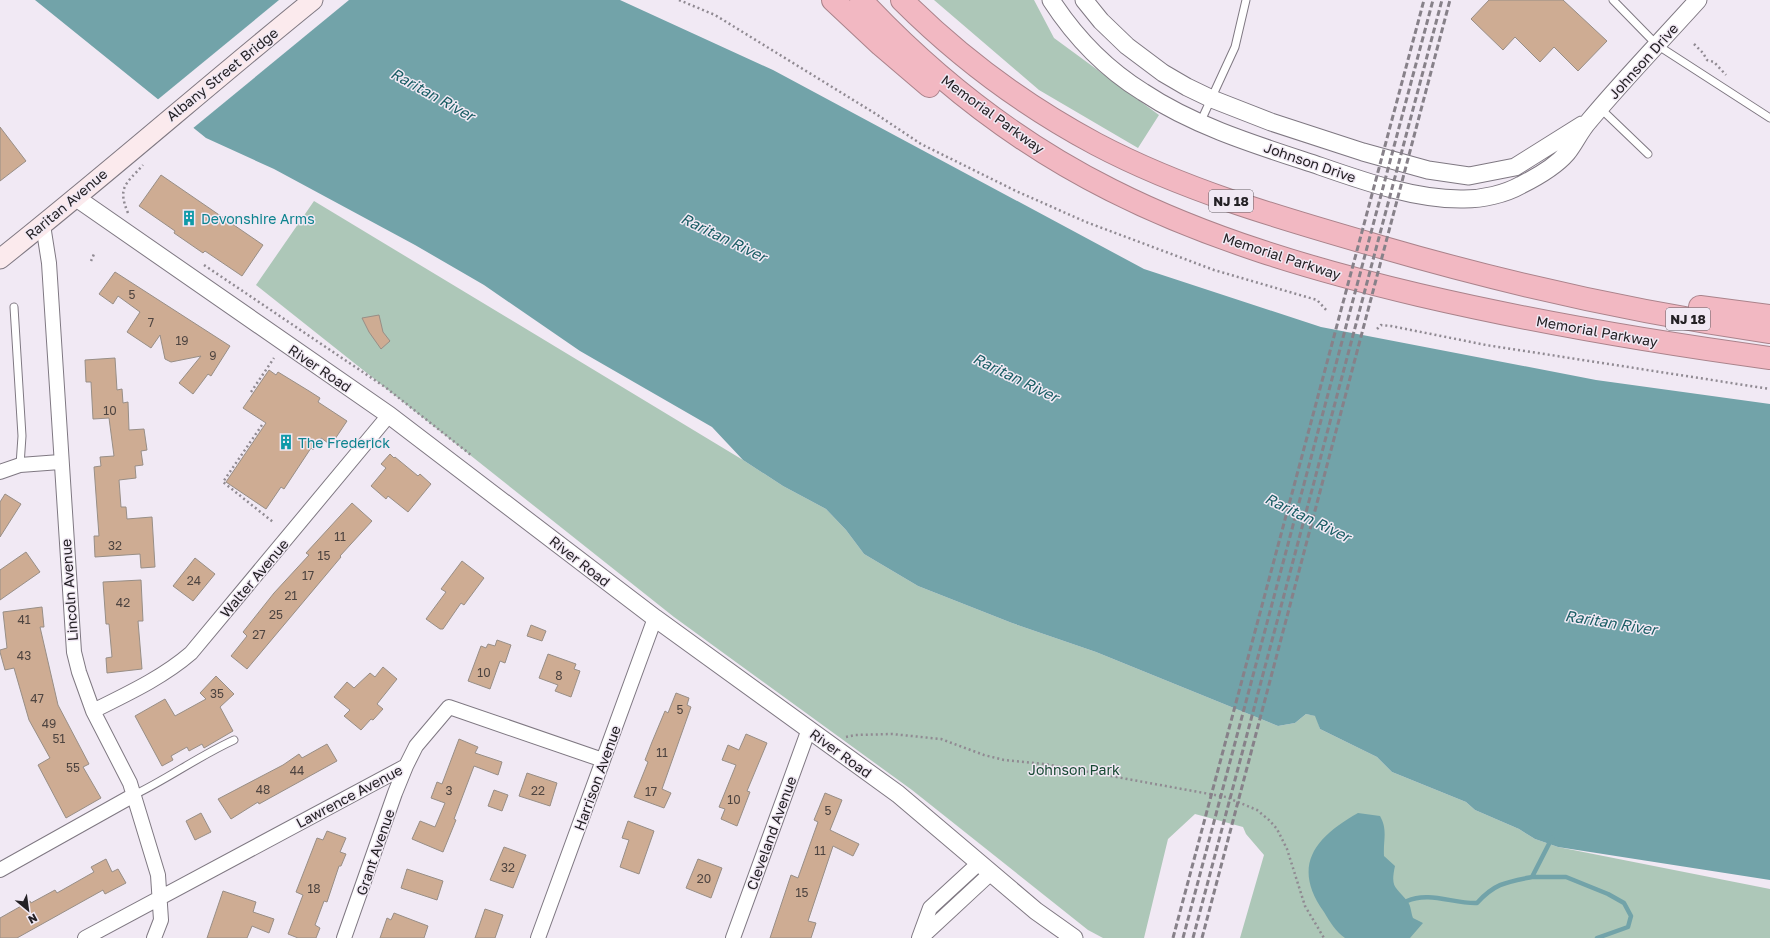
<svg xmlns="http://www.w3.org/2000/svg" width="1770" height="938" font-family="'Golos Text',sans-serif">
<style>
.green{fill:#adc7b8}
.water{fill:#72a3a9}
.pier{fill:#f1e9f4}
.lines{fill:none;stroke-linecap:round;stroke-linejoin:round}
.stream{stroke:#72a3a9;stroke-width:4.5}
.building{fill:#ceac93;stroke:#988e86}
.service-casing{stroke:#7f7882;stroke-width:9}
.minor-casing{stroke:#7f7882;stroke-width:16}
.tertiary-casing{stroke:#7f7882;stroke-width:19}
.secondary-casing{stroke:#7f7882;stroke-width:21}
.motorway-casing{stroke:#aa838b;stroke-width:24}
.path{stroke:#908a92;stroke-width:2.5;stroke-dasharray:2 3;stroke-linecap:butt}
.service{stroke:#fff;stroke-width:7}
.minor{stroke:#fff;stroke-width:14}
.tertiary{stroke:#fff;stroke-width:17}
.secondary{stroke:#fbeaed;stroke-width:19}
.motorway{stroke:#f2b8c2;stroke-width:22}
.rail{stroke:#878189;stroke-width:3;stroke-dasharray:6 3;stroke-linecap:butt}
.labels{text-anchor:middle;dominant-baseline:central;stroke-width:3;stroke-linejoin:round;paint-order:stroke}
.number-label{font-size:12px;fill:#4e4440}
.shield{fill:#f1e9f4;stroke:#625d63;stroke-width:1}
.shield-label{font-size:13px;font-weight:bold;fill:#242125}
.street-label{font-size:14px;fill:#242125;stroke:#f1e9f4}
.culture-label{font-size:14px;fill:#0d838f;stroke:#f1e9f4;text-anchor:start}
.park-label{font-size:14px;fill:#164832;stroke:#f1e9f4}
.water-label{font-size:15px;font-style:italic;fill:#195d64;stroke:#f1e9f4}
</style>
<rect width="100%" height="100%" fill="#f1e9f4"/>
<path class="green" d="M934 0H1034L1054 38 1159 115 1138 148 1039 90Z
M314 201 743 460 783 486 826 509 846 530 864 554 918 586 1012 623 1096 652 1278 726 1295 723 1306 714 1316 716 1320 729 1377 757 1392 772 1466 802 1475 810 1519 829 1535 839 1558 847 1770 889V938H1240L1264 855 1246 834 1243 827 1195 814 1168 839 1144 938H1103L1088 930 912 790 674 617 256 285Z"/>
<path class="water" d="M35 0H620L773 70 1144 269 1321 327 1596 380 1770 404V880L1558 847 1535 839 1519 829 1475 810 1466 802 1392 772 1377 757 1320 729 1315 716 1306 714 1295 723 1278 726 1096 652 1012 623 918 586 864 554 846 530 826 509 783 486 743 460 712 427 580 351 484 285 415 245 274 169 206 138Z
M1358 813 1380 816C1388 830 1383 840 1384 856L1395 866C1390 889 1396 886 1408 902 1411 906 1411 913 1413 918L1423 923 1410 938H1345C1336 932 1330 922 1324 912 1291 866 1315 837 1358 813Z"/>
<path class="pier" d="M279 0H349L192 129 156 101Z"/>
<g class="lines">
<path class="stream" d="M1532 877H1566L1608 894 1624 903 1631 916 1628 927 1597 938
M1407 901C1429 891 1454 904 1477 903 1495 883 1507 882 1532 877L1552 838"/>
</g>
<path class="building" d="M1489 0H1563L1607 41 1578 71 1554 47 1540 62 1515 37 1503 50 1471 19Z
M0 127 26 161 0 181Z
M161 175 263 245 242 276 205 251 203 253 174 233 175 231 139 206Z
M115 272 230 346 211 376 208 374 193 394 179 383 201 356 171 362 165 359 160 335 151 348 127 332 140 312 118 296 113 304 99 294Z
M379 315 383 332 390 341 381 349 369 332 362 318Z
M115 358 117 390 122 389 123 403 128 402 129 430 144 429 147 450 141 451 143 465 135 466 136 478 119 480 121 507H126L127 519 152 517 155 567 141 568 140 554 95 557 94 536H99L94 467 101 466 100 457 114 456 109 418 93 419 91 382H86L85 360Z
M269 370 276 375 278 372 309 391 320 398 318 402 347 421 331 445 321 438 313 450 311 448 284 489 281 487 266 509 226 482 266 423 243 408Z
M390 454 394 458 395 457 418 476 420 474 431 484 408 512 388 496 386 499 371 486 386 468 381 464Z
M5 494 21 504 0 537V502Z
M352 503 372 521 340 556 341 557 247 669 231 656 247 636 243 632 274 593 309 555 306 553Z
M26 552 40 572 0 600V570Z
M195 558 215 574 193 601 173 586Z
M462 561 484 578 464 605 461 603 443 629H440L426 619 446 592 441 589Z
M141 580 143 621H138L142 669 107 673 106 658 112 657 109 624H106L103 582Z
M42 607 44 627H40L58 705 89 764 83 767 101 798 66 818 38 765 50 758 29 720 14 668 5 670 0 652V650L7 648 3 612Z
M531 625 546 631 542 641 527 636Z
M497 640 511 645 505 663 500 661 490 689 468 681 481 646 486 648 488 644 495 646Z
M548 654 576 664 574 669 580 671 571 697 555 691 558 685 539 678Z
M383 667 397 679 377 704 383 709 373 720 371 719 361 730 344 716 350 710 334 697 347 682 354 688 370 673 375 677Z
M216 676 234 694 220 707 233 731 204 748 202 744 189 751 187 747 171 756 173 760 162 766 135 716 165 699 175 716 206 699 200 693Z
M676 693 689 698 687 705 691 707 662 789 671 793 664 808 634 797 648 762 645 760 652 742 665 711 668 713Z
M746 734 767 743 747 791 750 792 737 826 721 819 725 809 719 807 736 765 722 760 728 745 739 750Z
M459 739 478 747 475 753 502 762 498 775 474 766 454 819 456 820 443 852 412 839 420 821 435 827 445 803 431 798 437 782 442 784Z
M327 744 337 761 259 804 258 802 231 819 218 799 283 765 299 754 302 758Z
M527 773 557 783 550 806 519 796Z
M494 790 508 795 502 811 488 806Z
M825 793 842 800 830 830 859 844 853 856 833 846 808 921 816 923 811 938H770L791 875 798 878 818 822 814 820Z
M201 813 211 832 195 840 186 821Z
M628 821 654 831 639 874 620 867 629 840 622 838Z
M327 831 346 838 340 852 346 854 341 866H339L327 902 324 901 315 925 320 928 316 938H298L288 934 303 895 296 892 317 838 323 840Z
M504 847 526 855 513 888 490 880Z
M106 859 112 872 118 869 126 883 105 894 103 890 17 938H0V918L30 901 31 903 55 890 57 893 94 872 91 867Z
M698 859 722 868 711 898 686 888Z
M407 869 443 881 437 900 401 888Z
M223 891 256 902 253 912 274 919 269 933 252 926 247 938H207Z
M485 909 503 915 495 938H475Z
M394 913 428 926 424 938H380L387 918 391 920Z"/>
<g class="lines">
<defs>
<path id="service" d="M1613 0 1657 45 1770 118
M1600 108 1648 154
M1200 123 1235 47 1246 0
M14 307 22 436 20 465
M134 795C169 778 199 756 234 740"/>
<path id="minor" d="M43 225 49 263 74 652 79 672 93 711 130 783 158 875 161 920 154 938
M0 472 20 465 60 462
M93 711C127 694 162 678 191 653L389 415
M0 870 134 795
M85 938 406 766 416 746 449 707 603 760
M344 938 395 793 406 766
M538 938 655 618
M733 938 809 729
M919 938 930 908 979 863
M921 938 991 873"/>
<path id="tertiary" d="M1051 0C1075 37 1106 69 1143 92 1194 126 1256 145 1314 164 1360 180 1415 200 1464 199 1483 199 1505 194 1521 185 1537 177 1555 167 1567 153 1575 143 1580 131 1589 121 1624 79 1662 40 1698 0
M1084 0 1101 21 1127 46 1163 73 1187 87 1212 99 1271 122 1363 152 1428 170 1469 176 1515 167 1582 125
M75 197 389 415 655 618 898 794 1036 911 1074 938"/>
<path id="secondary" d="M0 259C106 175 208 85 313 0"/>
<path id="motorway" d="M833 0 881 45 929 86
M861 0C933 77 1017 143 1111 190 1208 239 1314 270 1419 295 1535 322 1652 342 1770 358
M902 0C959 57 1025 106 1096 144 1185 191 1284 219 1381 247 1508 284 1639 313 1770 332
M1700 307 1770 316"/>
</defs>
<use href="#service" class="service-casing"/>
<use href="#minor" class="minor-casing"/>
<use href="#tertiary" class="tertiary-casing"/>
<use href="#secondary" class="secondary-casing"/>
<use href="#motorway" class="motorway-casing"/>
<path class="path" d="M679 0 715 15 876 114 921 144 1016 191 1086 222 1214 270 1317 300 1328 312
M1694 44 1703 53 1707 60 1714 62 1726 75
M128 213C117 187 126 184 143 165
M91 261 94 254
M204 265 385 387 471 455
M1377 329 1381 325 1391 326 1486 345 1770 389
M251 392 274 358
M262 425 223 482 273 522
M846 737 855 735 892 734 941 739 984 755 1004 760 1045 764 1226 797 1257 810 1269 820 1277 829 1287 849 1305 906 1324 938"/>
<use href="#service" class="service"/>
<use href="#minor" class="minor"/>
<use href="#tertiary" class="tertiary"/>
<use href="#secondary" class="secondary"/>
<use href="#motorway" class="motorway"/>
<path class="rail" d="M1173 938 1424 0
M1183 938 1433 0
M1193 938 1442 0
M1202 938 1450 0"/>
</g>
<defs>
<symbol id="building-bare" viewBox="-9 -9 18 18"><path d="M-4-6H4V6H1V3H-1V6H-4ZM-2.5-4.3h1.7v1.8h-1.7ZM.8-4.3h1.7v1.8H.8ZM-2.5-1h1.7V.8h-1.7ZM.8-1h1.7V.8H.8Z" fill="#0f9aa8" stroke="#f1e9f4" stroke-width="2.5" paint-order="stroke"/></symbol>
</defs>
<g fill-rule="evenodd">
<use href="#building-bare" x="178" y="207" width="22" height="22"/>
<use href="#building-bare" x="275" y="431" width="22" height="22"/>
</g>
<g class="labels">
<g class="number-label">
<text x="132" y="294">5</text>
<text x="151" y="322">7</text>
<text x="182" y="340">19</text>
<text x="213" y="355">9</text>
<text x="110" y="410">10</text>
<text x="340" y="536">11</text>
<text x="115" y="545">32</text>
<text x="324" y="555">15</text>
<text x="308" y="575">17</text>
<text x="194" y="580">24</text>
<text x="291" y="595">21</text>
<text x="123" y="602">42</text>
<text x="276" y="614">25</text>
<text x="24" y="619">41</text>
<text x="259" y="634">27</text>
<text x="24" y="655">43</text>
<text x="484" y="672">10</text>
<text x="559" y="675">8</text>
<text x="217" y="693">35</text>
<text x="37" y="698">47</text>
<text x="680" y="709">5</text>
<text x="49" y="723">49</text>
<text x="59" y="738">51</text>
<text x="662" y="752">11</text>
<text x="73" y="767">55</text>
<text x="297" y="770">44</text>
<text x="263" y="789">48</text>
<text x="449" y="790">3</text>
<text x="538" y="790">22</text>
<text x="651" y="791">17</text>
<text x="734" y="799">10</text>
<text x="828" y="810">5</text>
<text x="820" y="850">11</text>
<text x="508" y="867">32</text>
<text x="704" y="878">20</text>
<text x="314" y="888">18</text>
<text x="802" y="892">15</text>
</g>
<g class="shield">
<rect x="1209" y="190" width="44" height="22" rx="3"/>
<rect x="1666" y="308" width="44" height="22" rx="3"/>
</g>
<g class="shield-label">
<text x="1231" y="201">NJ 18</text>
<text x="1688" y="319">NJ 18</text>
</g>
<g class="street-label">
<text transform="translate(1643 61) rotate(-48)">Johnson Drive</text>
<text transform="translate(222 74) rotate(-39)">Albany Street Bridge</text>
<text transform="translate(993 114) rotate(36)">Memorial Parkway</text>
<text transform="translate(1310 162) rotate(19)">Johnson Drive</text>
<text transform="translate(66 204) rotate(-40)">Raritan Avenue</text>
<text transform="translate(1282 256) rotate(18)">Memorial Parkway</text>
<text transform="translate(1597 331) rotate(10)">Memorial Parkway</text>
<text transform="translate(320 368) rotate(34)">River Road</text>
<text transform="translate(580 561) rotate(38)">River Road</text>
<text transform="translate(254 578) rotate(-50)">Walter Avenue</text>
<text transform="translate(69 590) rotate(-94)">Lincoln Avenue</text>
<text transform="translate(841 753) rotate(36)">River Road</text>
<text transform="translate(597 778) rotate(-70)">Harrison Avenue</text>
<text transform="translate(349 796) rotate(-28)">Lawrence Avenue</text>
<text transform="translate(771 833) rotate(-70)">Cleveland Avenue</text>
<text transform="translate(375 852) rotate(-71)">Grant Avenue</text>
</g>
<g class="culture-label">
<text x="201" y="218">Devonshire Arms</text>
<text x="298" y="442">The Frederick</text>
</g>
<g class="park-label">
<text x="1074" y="769">Johnson Park</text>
</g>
<g class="water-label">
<text transform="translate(433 94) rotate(29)">Raritan River</text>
<text transform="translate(724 237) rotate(26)">Raritan River</text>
<text transform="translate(1016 377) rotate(26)">Raritan River</text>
<text transform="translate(1308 517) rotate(26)">Raritan River</text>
<text transform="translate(1611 622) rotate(9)">Raritan River</text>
</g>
</g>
<g transform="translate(28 910) rotate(151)" stroke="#f1e9f4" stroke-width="3" paint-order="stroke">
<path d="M0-3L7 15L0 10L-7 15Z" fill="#242125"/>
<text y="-6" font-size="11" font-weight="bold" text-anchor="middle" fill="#242125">N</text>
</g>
</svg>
